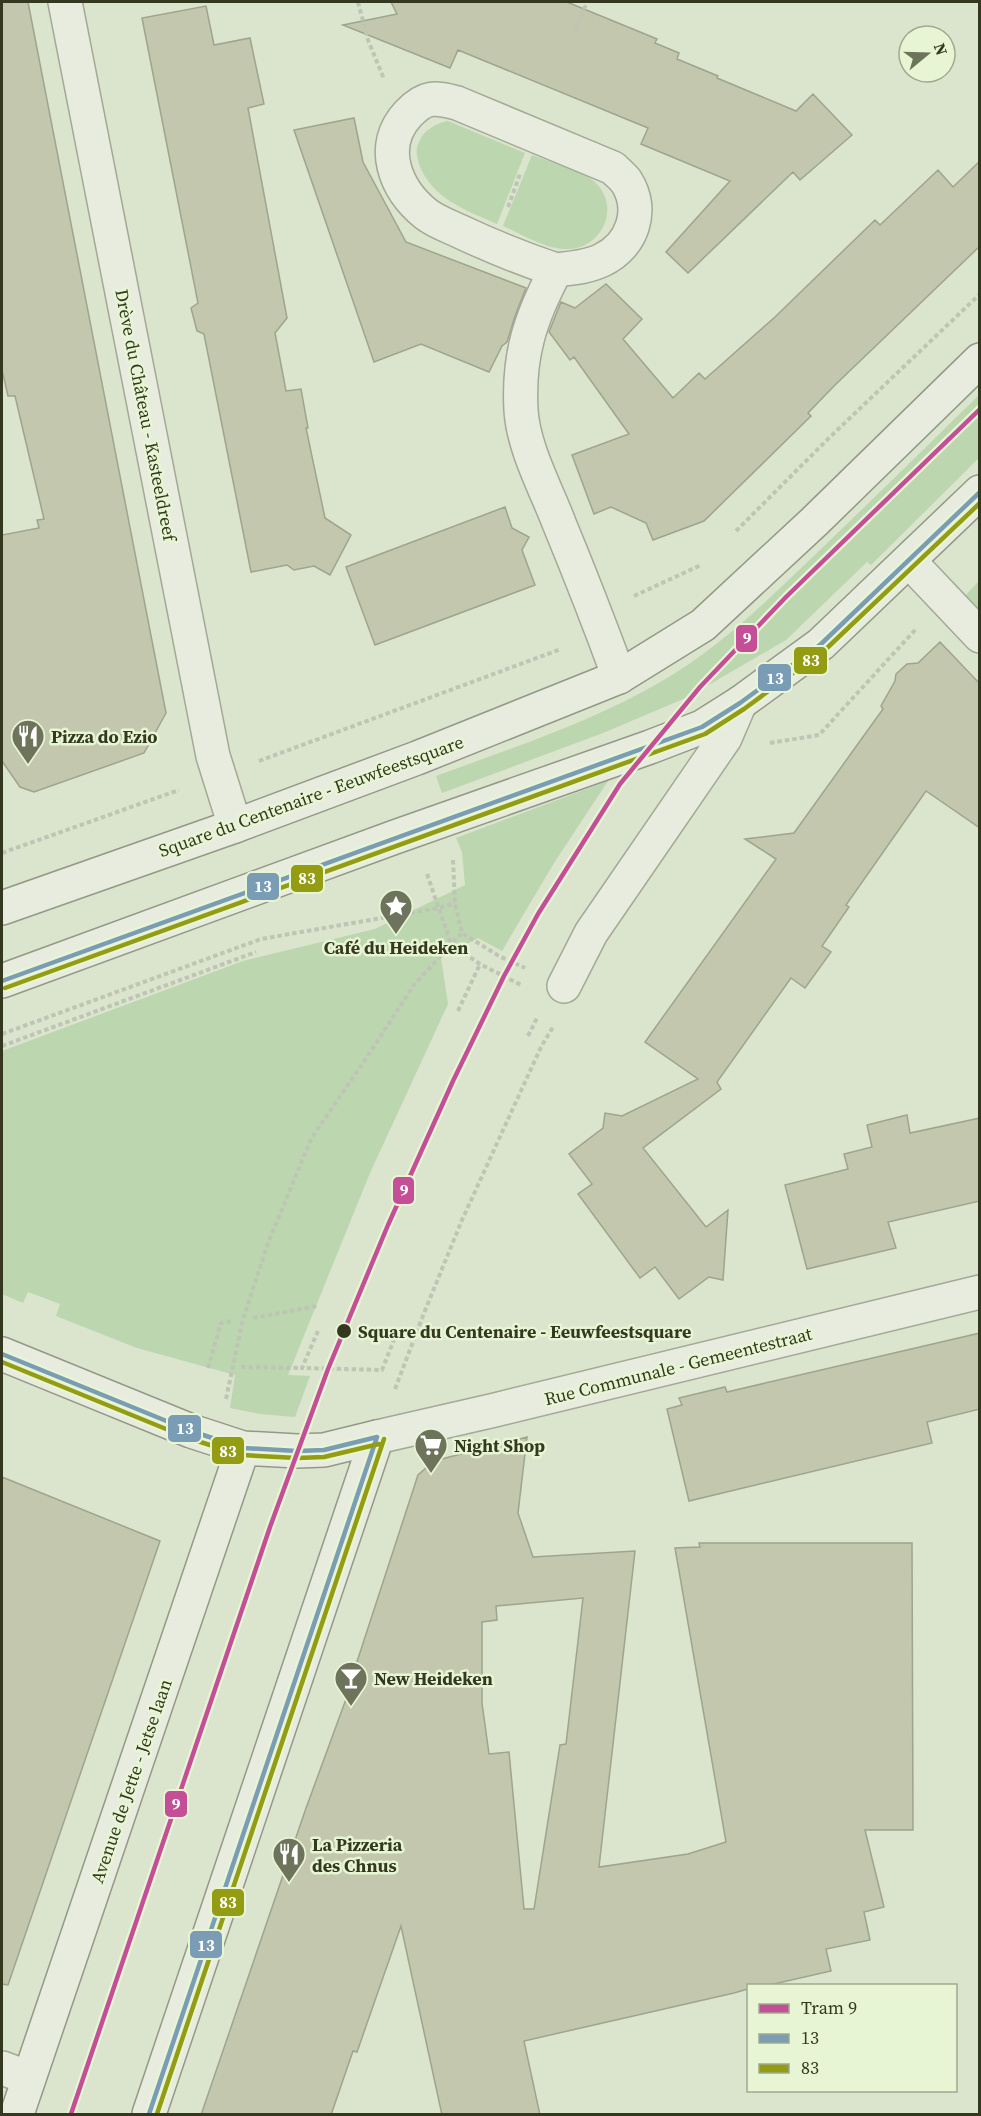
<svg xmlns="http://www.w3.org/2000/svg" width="981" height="2116" font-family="'Source Serif 4',serif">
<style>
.green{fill:#bcd6b0}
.building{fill:#c2c7ae;stroke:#9fa48d;stroke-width:1.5;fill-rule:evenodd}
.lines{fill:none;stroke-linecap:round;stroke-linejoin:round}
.street-casing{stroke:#a3a996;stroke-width:36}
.secondary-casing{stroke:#939986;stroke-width:36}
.path{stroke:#bfc5b5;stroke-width:4;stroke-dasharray:4.5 3;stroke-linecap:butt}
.street{stroke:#e7ecdf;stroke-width:33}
.secondary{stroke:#e7ecdf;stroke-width:33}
.bus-1-casing{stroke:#e8f5d4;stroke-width:9}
.bus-2-casing{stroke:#e8f5d4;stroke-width:9}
.bus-1{stroke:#7a9cb5;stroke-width:4.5}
.bus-2{stroke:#949c14;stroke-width:4.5}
.tram-1-casing{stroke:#e8f5d4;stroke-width:9}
.tram-1{stroke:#c44f97;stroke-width:4.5}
.stop-dot{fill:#33381f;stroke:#e8f5d4;stroke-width:2}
.labels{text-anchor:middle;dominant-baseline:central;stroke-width:5;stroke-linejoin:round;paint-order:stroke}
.street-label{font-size:18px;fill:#33381f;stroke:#e8f5d4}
.poi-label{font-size:18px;font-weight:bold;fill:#33381f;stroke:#e8f5d4;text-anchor:start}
.stop-label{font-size:18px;font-weight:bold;fill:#33381f;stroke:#e8f5d4;text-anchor:start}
.line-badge{stroke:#e8f5d4;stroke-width:2}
.badge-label{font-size:16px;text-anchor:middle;font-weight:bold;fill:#fff}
</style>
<rect width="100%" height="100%" fill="#dbe4cd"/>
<path class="green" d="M448 121 525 153 497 224C466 210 432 199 419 164 417 156 415 150 419 142 423 131 436 123 448 121Z
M532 155C548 161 578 170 591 179 623 203 604 248 568 249 547 250 522 234 503 226Z
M979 395V458L871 565 867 562 786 640 688 697 603 733 442 793 436 776C512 748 592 722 662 681 721 647 771 597 820 550 873 499 926 447 979 395Z
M979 581V617L962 599Z
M608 781 554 863 502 951 478 938 441 958 448 1004 370 1173 288 1375 310 1376 295 1417 260 1414 230 1408 235 1375 137 1348 56 1316 60 1304 28 1292 23 1303 2 1294V1051L243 961 375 929 465 885 462 852 456 838Z"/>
<path class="building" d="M2 2H28L166 713 144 753 34 792 20 787 2 761V535L39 528 37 520 44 519 15 396H8L2 370Z
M391 2H567L657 39 655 43 679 53 677 59 718 76 717 78 796 111 813 94 852 135 800 180 793 172 688 273 666 252 730 181 641 144 648 128 458 50 450 68 343 25 397 14Z
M206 6 214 45 250 38 264 104 248 108 287 318 275 333 286 391 301 389 308 428H306L325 518 351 535 330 575 314 566 294 570 287 565 251 572 204 334 197 331 191 308 198 303 142 18Z
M354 118 363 162 406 242 526 288 515 316 507 342 502 346 489 372 421 344 374 362 294 130Z
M980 161V246L834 386 808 413 811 416 704 521 653 540 646 523 611 507 594 514 572 455 629 434 574 357 570 360 549 332 561 302 575 308 606 284 642 319 623 339 673 398 699 373 705 379 775 317 875 220 880 225 938 170 953 187Z
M505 507 512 528 529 537 522 550 535 585 375 645 346 567Z
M940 642 980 684V828L926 791 846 905 849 907 822 946 831 952 805 988 791 978 717 1082 721 1089 643 1148 706 1227 728 1210 723 1280 709 1277 679 1299 655 1267 640 1278 578 1194 592 1184 569 1154 603 1128 605 1113 622 1116 698 1079 645 1042 776 859 745 839 794 833 883 709 881 706 895 681 896 674 907 664 918 663Z
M907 1115 910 1133 980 1118V1201L888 1222 896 1248 807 1269 785 1185 848 1169 844 1154 872 1147 867 1125Z
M980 1333V1409L927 1422 932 1443 689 1501 667 1409 682 1405 679 1398 725 1387 727 1392Z
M527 1437 518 1513 533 1557 635 1551 599 1867 688 1854 726 1842 675 1548 700 1547 699 1543H912L913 1830H865L884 1907 864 1912 870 1940 826 1949 831 1971 765 1986H748V1989L734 1993 524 2041 540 2115H442L401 1926 357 2052 353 2051 331 2115H201L305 1811 353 1680H351L418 1475 434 1461ZM583 1598 566 1744 560 1745 534 1909H524L509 1752 489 1754 482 1703V1622L497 1620 496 1606Z
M2 1477 160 1541 8 1985 2 1984Z"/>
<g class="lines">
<defs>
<path id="street" d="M65 2 213 756 235 826
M556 270C523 259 491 246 459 231 448 226 435 221 426 214 395 189 378 146 408 114 425 96 434 97 457 103L613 168C617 172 623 177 626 181 645 210 632 246 602 260 588 267 572 268 556 270 530 318 518 356 521 410 523 447 546 489 559 523 580 574 600 625 619 677
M909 561 980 636
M564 986 591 933 725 738 740 703
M377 1437 495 1410 980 1292
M2 2068 29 2078"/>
<path id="secondary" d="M2 908 235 826 417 758 619 677 703 625 815 521 980 360
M2 981 395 837 650 747 702 727 740 703 821 644 980 492
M2 1354 191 1431 243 1448 297 1451 324 1450 377 1437
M17 2114 243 1448
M149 2114 377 1437"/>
</defs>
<use href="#street" class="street-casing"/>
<use href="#secondary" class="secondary-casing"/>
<path class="path" d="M358 2 368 40 384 79
M575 30 587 2
M508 207 520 174
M736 531 831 436 980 294
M634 596 701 565
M770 743 819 735 916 629
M259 761 561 649
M2 853 179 790
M453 860 455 903 462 933 499 956 525 968
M427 874 451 944 480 964 521 985
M458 1011 480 964
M2 1034 261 939 439 908 455 903
M528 1036 537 1018
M2 1046 256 952
M253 1318 317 1306
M318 1331 302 1368 382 1370 395 1337
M241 1367 302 1368
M208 1368 221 1323 232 1321
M395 1389 424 1313 462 1220 541 1047 553 1027
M226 1399 243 1319 268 1243 311 1139 367 1057 414 985 462 933"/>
<use href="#street" class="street"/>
<use href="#secondary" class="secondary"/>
<defs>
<path id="bus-1" d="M2 981 702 727 740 703 821 644 980 492
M2 1354 191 1431 243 1448 297 1451 324 1450 377 1437
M149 2114 377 1437"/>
<path id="bus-2" d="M5 988 705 734 744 709 826 649 980 503
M2 1362 188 1438 241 1455 297 1458 324 1457 379 1444
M157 2114 384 1439"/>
</defs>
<use href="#bus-1" class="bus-1-casing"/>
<use href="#bus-2" class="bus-2-casing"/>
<use href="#bus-1" class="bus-1"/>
<use href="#bus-2" class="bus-2"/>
<defs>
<path id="tram-1" d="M71 2114 270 1527 328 1369 388 1225 453 1081 504 976 538 914 620 784 700 687 786 597 980 409"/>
</defs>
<use href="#tram-1" class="tram-1-casing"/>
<use href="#tram-1" class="tram-1"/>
</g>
<defs>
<symbol id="restaurant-pin" viewBox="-11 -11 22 30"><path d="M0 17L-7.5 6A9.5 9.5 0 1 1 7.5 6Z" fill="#6e745c" stroke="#e8f5d4"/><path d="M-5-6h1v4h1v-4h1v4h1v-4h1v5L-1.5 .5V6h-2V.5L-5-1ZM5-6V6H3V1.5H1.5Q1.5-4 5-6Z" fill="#fff"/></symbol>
<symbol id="sight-pin" viewBox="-11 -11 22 30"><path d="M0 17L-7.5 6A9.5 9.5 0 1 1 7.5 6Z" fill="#6e745c" stroke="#e8f5d4"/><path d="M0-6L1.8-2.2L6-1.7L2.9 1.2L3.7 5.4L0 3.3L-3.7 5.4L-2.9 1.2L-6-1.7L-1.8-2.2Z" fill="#fff"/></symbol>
<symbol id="supermarket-pin" viewBox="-11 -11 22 30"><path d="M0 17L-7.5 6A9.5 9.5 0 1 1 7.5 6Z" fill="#6e745c" stroke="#e8f5d4"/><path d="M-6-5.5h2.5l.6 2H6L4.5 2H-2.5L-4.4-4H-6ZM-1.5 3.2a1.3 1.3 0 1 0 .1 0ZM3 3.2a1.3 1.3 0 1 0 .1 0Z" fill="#fff"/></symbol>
<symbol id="bar-pin" viewBox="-11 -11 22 30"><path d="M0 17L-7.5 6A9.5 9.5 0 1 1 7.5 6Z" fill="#6e745c" stroke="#e8f5d4"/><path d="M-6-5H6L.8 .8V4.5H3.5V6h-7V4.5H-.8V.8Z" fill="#fff"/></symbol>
</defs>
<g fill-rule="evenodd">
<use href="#restaurant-pin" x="9" y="717" width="38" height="52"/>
<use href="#sight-pin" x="377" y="887" width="38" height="52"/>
<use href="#supermarket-pin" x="412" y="1426" width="38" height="52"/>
<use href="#bar-pin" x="332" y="1659" width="38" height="52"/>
<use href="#restaurant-pin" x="270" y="1835" width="38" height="52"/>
</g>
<circle class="stop-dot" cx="344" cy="1331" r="8"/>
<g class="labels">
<g class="street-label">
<text transform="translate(146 415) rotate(79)">Drève du Château - Kasteeldreef</text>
<text transform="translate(311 796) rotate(-20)">Square du Centenaire - Eeuwfeestsquare</text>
<text transform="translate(678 1366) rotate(-14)">Rue Communale - Gemeentestraat</text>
<text transform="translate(131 1781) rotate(-71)">Avenue de Jette - Jetse laan</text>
</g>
<g class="poi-label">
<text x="51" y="736">Pizza do Ezio</text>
<text x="396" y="947" text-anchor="middle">Café du Heideken</text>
<text x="454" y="1445">Night Shop</text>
<text x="374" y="1678">New Heideken</text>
<text x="312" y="1844">La Pizzeria<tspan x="312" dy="21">des Chnus</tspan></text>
</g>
<g class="stop-label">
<text x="358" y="1331">Square du Centenaire - Eeuwfeestsquare</text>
</g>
</g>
<g class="line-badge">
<rect x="735" y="624" width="23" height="29" rx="6" fill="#c44f97"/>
<rect x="793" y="646" width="35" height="29" rx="6" fill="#949c14"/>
<rect x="757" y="663" width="35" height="29" rx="6" fill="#7a9cb5"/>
<rect x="290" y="864" width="34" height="29" rx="6" fill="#949c14"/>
<rect x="246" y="872" width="34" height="29" rx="6" fill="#7a9cb5"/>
<rect x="392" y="1176" width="23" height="29" rx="6" fill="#c44f97"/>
<rect x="167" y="1414" width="35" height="29" rx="6" fill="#7a9cb5"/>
<rect x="211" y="1436" width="34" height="29" rx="6" fill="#949c14"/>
<rect x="164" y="1790" width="24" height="28" rx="6" fill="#c44f97"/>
<rect x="211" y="1888" width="34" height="29" rx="6" fill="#949c14"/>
<rect x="189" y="1930" width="34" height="29" rx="6" fill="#7a9cb5"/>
</g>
<g class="badge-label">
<text x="747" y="644">9</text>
<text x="811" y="666">83</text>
<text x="775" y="684">13</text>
<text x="307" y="884">83</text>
<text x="263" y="892">13</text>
<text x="404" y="1196">9</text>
<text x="185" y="1434">13</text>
<text x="228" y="1457">83</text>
<text x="176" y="1810">9</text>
<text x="228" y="1908">83</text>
<text x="206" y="1951">13</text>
</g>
<rect width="981" height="2116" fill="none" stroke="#33381f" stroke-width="6"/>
<rect x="747" y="1984" width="210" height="108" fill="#e8f5d4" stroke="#a0a98c" stroke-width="1.5"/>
<rect x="759" y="2004" width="30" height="9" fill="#c44f97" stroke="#a0a98c" stroke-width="1.5"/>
<text x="801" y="2014" font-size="18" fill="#33381f">Tram 9</text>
<rect x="759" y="2034" width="30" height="9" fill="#7a9cb5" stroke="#a0a98c" stroke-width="1.5"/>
<text x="801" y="2044" font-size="18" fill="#33381f">13</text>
<rect x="759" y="2064" width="30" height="9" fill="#949c14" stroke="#a0a98c" stroke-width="1.5"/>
<text x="801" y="2074" font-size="18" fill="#33381f">83</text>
<g transform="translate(927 54) rotate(71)"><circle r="28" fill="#e8f5d4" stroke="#a0a98c" stroke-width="1.5"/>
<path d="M0-4.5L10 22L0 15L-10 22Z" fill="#6e745c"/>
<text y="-9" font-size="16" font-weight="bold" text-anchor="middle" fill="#33381f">N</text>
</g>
</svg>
